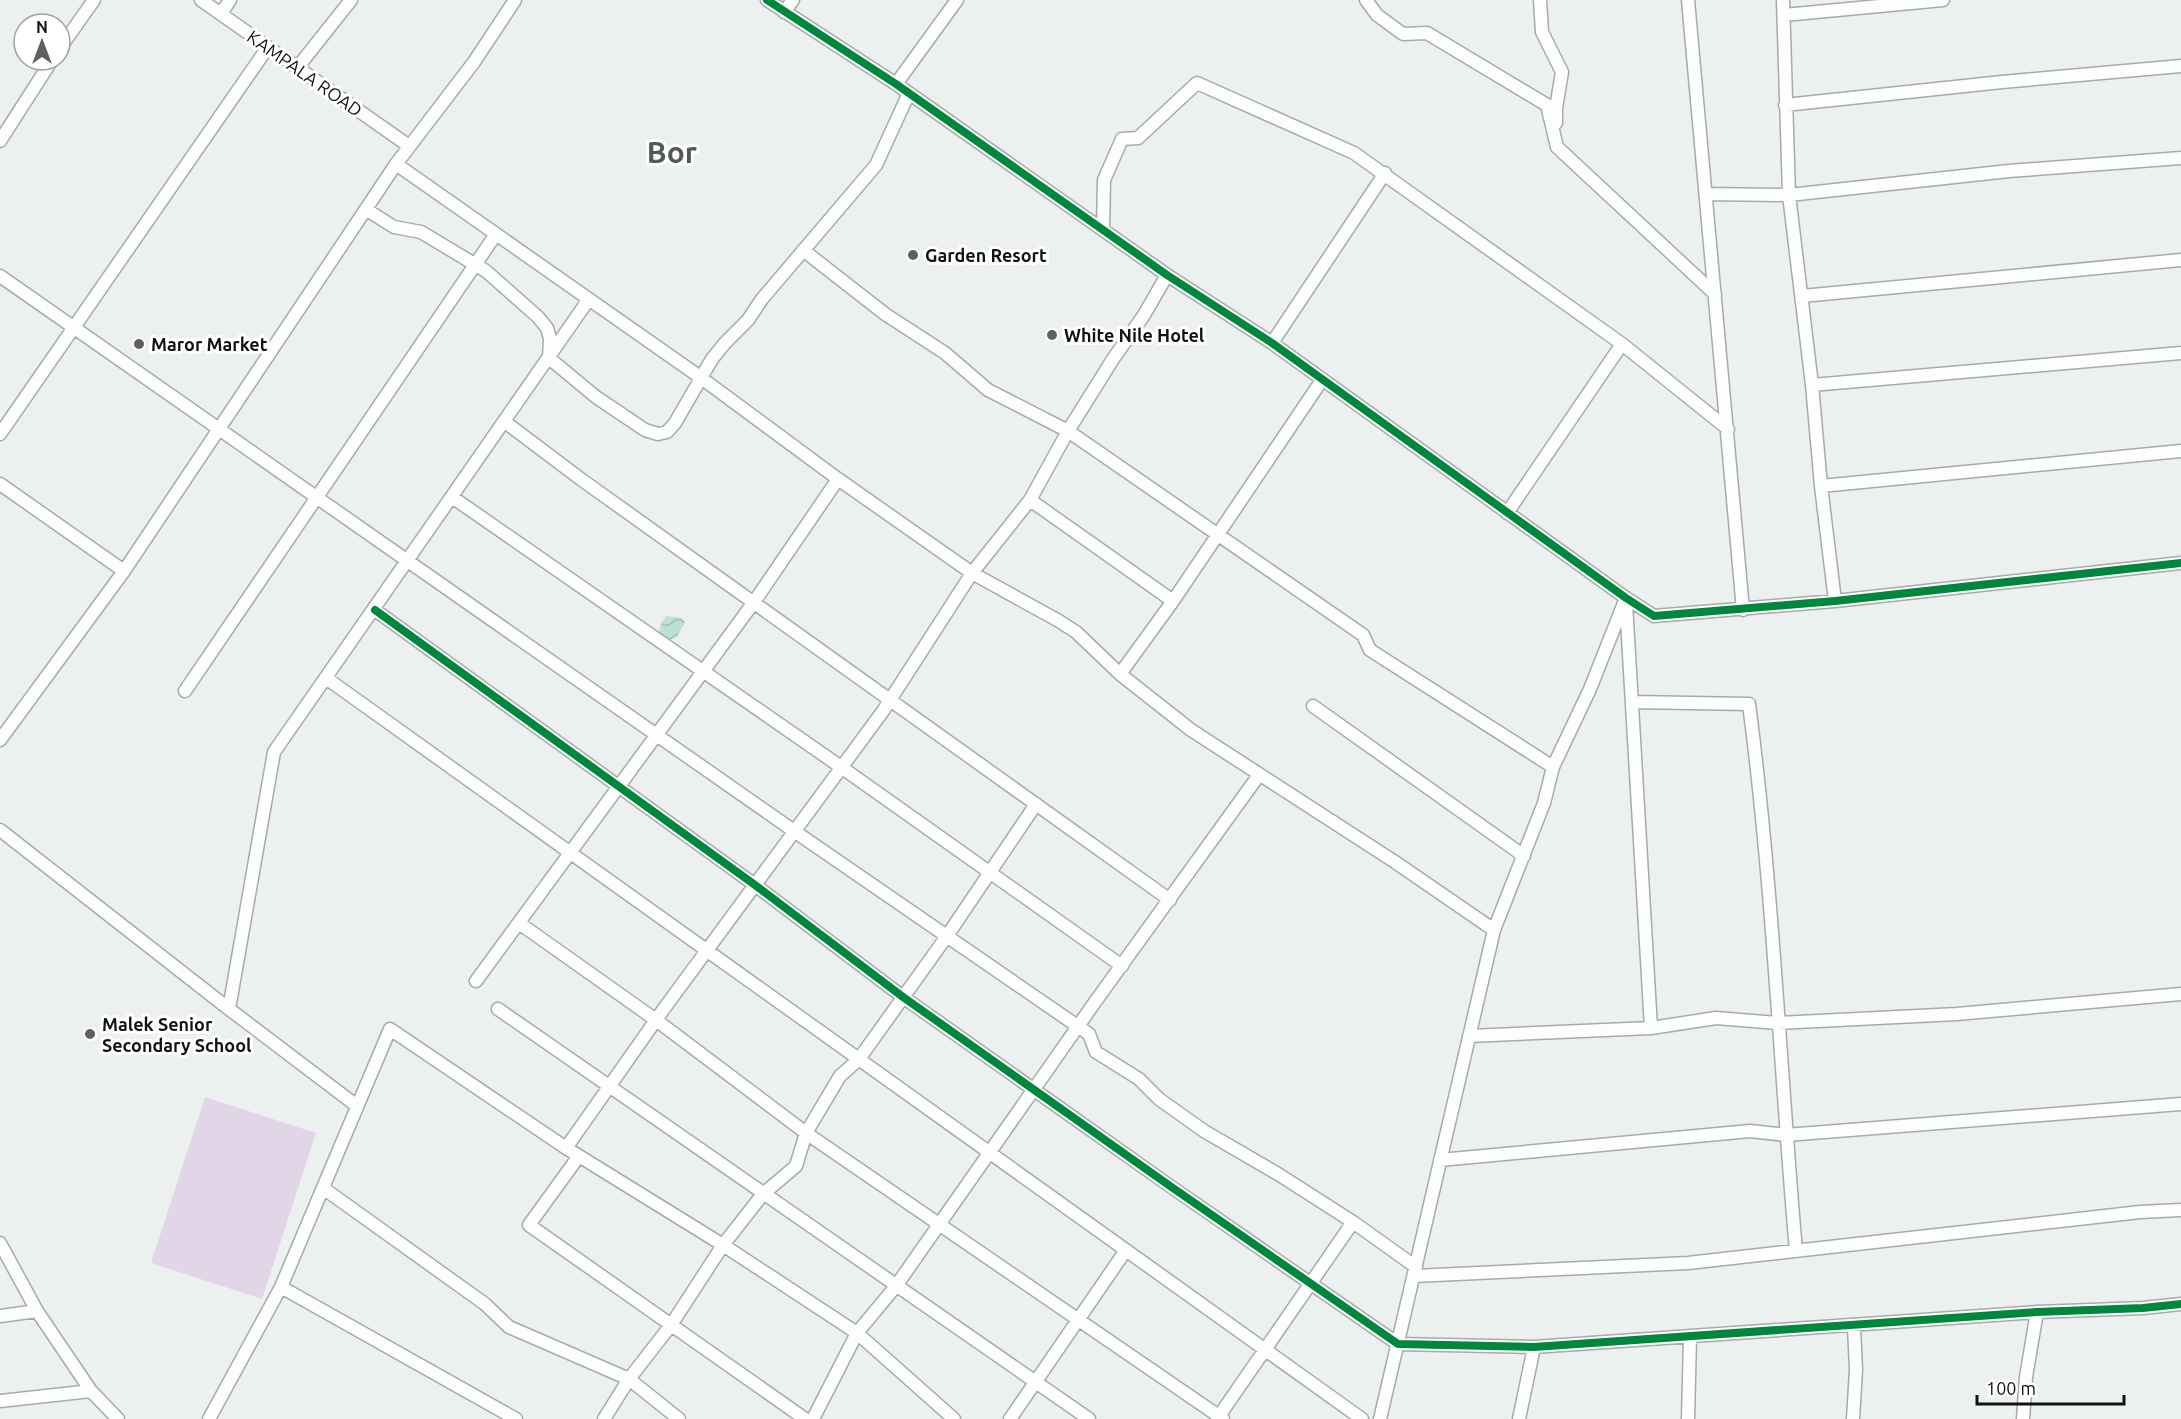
<svg xmlns="http://www.w3.org/2000/svg" width="2181" height="1419" font-family="Ubuntu,sans-serif">
<style>
.pitch{fill:#e0d6e8}
.water{fill:url(#water-waves)}
.lines{fill:none;stroke-linecap:round;stroke-linejoin:round}
.minor-casing{stroke:#a7aaa9;stroke-width:15}
.minor{stroke:#fcfdfd;stroke-width:12}
.cycleway-casing{stroke:#fff;stroke-width:11}
.cycleway{stroke:#00873e;stroke-width:8}
.poi-dot{fill:#5e615f;stroke:#fff;stroke-width:2}
.labels{text-anchor:middle;dominant-baseline:central;stroke-width:6;stroke-linejoin:round;paint-order:stroke}
.street-label{font-size:18px;fill:#111312;stroke:#fff}
.poi-label{font-size:18px;font-weight:bold;fill:#111312;stroke:#fff;text-anchor:start}
.town-label{font-size:30px;font-weight:bold;fill:#525855;stroke:#fff}
</style>
<defs>
<pattern id="water-waves" width="16" height="10" patternUnits="userSpaceOnUse" patternTransform="scale(1.5)"><rect width="16" height="10" fill="#bce0d1"/><path d="M0 5q4-4 8 0t8 0" fill="none" stroke="#a1bfb2"/></pattern>
</defs>
<rect width="100%" height="100%" fill="#ecf1ef"/>
<path class="pitch" d="M205 1097 316 1133 262 1299 151 1263Z"/>
<path class="water" d="M666 616 682 618 685 622 677 637 665 642 658 635 661 624Z"/>
<g class="lines">
<defs>
<path id="minor" d="M201 0 409 146
M767 0 896 84 1167 275 1272 343 1626 598 1654 616 1835 601 2181 563
M1366 0 1377 15 1403 34 1427 33 1547 105 1557 147 1715 294
M1540 0 1542 32 1562 72 1556 108V123
M1688 0 1743 610
M1783 0 1789 195 1812 385 1821 486 1835 601
M784 12 793 0
M221 14 230 0
M1784 15 1943 0
M60 48 94 0
M297 68 351 0
M896 84 957 0
M1785 105 2002 82 2181 66
M0 141 52 60
M396 164 700 377 838 479 972 573 1059 621 1076 632 1120 674 1191 730 1395 862 1494 930
M1706 194 1789 195 2009 171 2181 158
M367 210 394 227 421 232 486 271 538 317 547 328 550 338 549 358 596 397 645 430 658 434 667 432 675 423 712 359 725 343 748 320 762 299 876 165 909 93
M1103 229 1104 180 1122 139 1138 138 1197 83 1354 153 1622 344 1728 429
M803 250 885 314 945 353 988 390 1068 431 1363 635 1370 650 1553 767
M0 276 794 831 1089 1034 1096 1052 1139 1079 1159 1099 1204 1131 1278 1174 1353 1222 1416 1267
M1802 296 2181 260
M1272 343 1385 173
M1812 385 2181 353
M505 422 582 480 1170 900
M0 434 268 47
M0 484 124 571
M1821 486 2181 451
M452 497 841 767 1122 966
M1030 500 1173 601
M1507 513 1622 344
M1626 603 1651 1028
M375 610 755 885 903 997 1170 1186 1398 1344 1534 1347 2037 1312 2143 1308 2181 1304
M1120 674 1173 601 1322 380
M326 678 1362 1419
M185 691 496 234
M1634 702 1749 704C1773 886 1780 1069 1796 1251
M1313 706 1524 856
M0 740 124 571 396 164 474 62 515 0
M0 830 229 1009 357 1106
M519 923 656 1020 806 1133 1223 1419
M476 981 754 602 838 479
M229 1009 274 752 589 299
M498 1009 1089 1419
M1469 1036 1651 1028 1716 1018 1777 1023 1957 1014 2181 994
M566 1148 663 1010 883 711 972 573 1030 500 1068 431 1113 359 1144 315 1167 275
M579 1156 529 1225 805 1419
M1440 1160 1750 1131 1786 1135 2181 1104
M323 1188 485 1304 509 1327 629 1379 679 1419
M0 1243 37 1311 91 1391 118 1419
M1414 1276 1688 1263 2140 1212 2181 1210
M0 1316 37 1311
M0 1401 91 1391
M209 1419 281 1287
M516 1419 281 1287 390 1029 566 1148 723 1245 857 1333 954 1419
M604 1419 629 1379 671 1325 723 1245 763 1194 796 1166 806 1133 840 1076 859 1059 947 936 1036 804
M813 1419 857 1333 896 1286 1095 1002 1259 775
M1010 1419 1126 1250
M1217 1419 1353 1222
M1380 1419 1494 930 1544 803 1553 767 1590 689 1626 598
M1519 1419 1534 1347
M1688 1419 1690 1337
M1853 1419 1856 1370 1854 1326
M2023 1419 2026 1377 2037 1312"/>
</defs>
<use href="#minor" class="minor-casing"/>
<use href="#minor" class="minor"/>
<defs>
<path id="cycleway" d="M767 0 896 84 1167 275 1272 343 1626 598 1654 616 1835 601 2181 563
M375 610 755 885 903 997 1170 1186 1398 1344 1534 1347 2037 1312 2143 1308 2181 1304"/>
</defs>
<use href="#cycleway" class="cycleway-casing"/>
<use href="#cycleway" class="cycleway"/>
</g>
<g class="poi-dot">
<circle cx="913" cy="255" r="6"/>
<circle cx="1052" cy="335" r="6"/>
<circle cx="139" cy="344" r="6"/>
<circle cx="90" cy="1034" r="6"/>
</g>
<g class="labels">
<g class="street-label">
<text transform="translate(305 73) rotate(35)">KAMPALA ROAD</text>
</g>
<g class="poi-label">
<text x="925" y="255">Garden Resort</text>
<text x="1064" y="335">White Nile Hotel</text>
<text x="151" y="344">Maror Market</text>
<text x="102" y="1024">Malek Senior<tspan x="102" dy="21">Secondary School</tspan></text>
</g>
<g class="town-label">
<text x="672" y="152">Bor</text>
</g>
</g>
<g transform="translate(42 42)"><circle r="28" fill="#ffffff" stroke="#a0a1a0" stroke-width="1.5"/>
<path d="M0-4.5L10 22L0 15L-10 22Z" fill="#5e615f"/>
<text y="-9" font-size="16" font-weight="bold" text-anchor="middle" fill="#111312">N</text>
</g>
<path d="M1977 1395v9h147v-9" fill="none" stroke="#111312" stroke-width="3"/>
<text x="1986" y="1395" font-size="18" fill="#111312" stroke="#ffffff" stroke-width="4.5" paint-order="stroke">100 m</text>
</svg>
